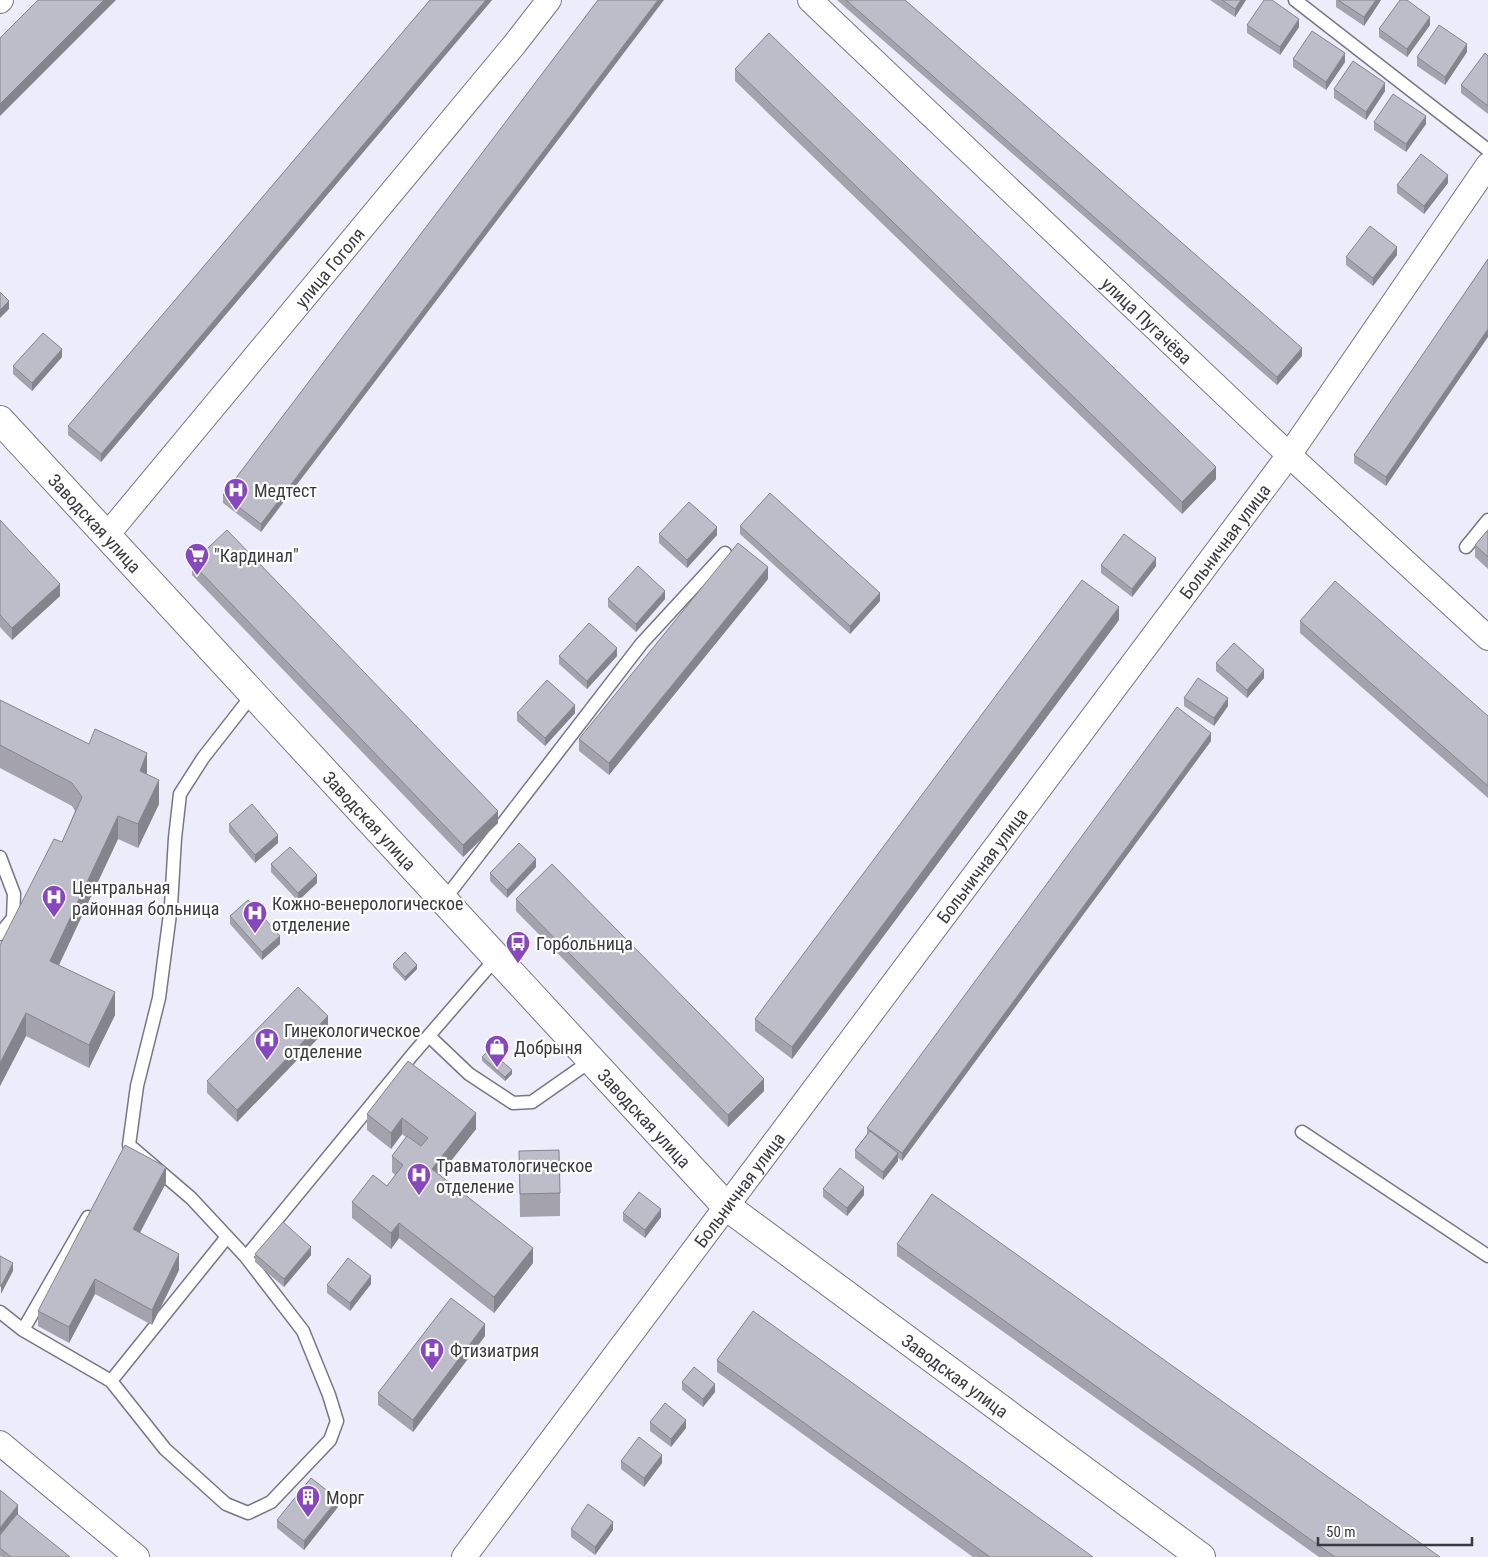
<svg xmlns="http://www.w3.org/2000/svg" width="1488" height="1557" font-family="'Roboto Condensed',sans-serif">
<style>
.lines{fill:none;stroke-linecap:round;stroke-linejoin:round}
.service-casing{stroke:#787683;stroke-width:15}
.minor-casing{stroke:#787683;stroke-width:26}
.tertiary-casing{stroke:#787683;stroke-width:30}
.service{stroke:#fff;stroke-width:12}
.minor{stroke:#fff;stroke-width:24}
.tertiary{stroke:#fff;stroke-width:28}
.wall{fill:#a3a2ad}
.shaded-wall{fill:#84848d}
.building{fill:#bdbcc9;stroke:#84848d}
.labels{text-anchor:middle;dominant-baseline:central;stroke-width:4.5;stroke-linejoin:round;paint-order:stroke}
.street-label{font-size:18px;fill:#3a3a3f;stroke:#fff}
.poi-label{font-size:18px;fill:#3a3a3f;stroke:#fff;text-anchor:start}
</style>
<rect width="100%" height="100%" fill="#edecfa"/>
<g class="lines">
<defs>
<path id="service" d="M1295 0 1488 150
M1466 547 1488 520
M253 694 203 758 180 794 175 838 171 906 159 998 137 1086 129 1145 191 1198 246 1257 413 1054 497 957
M0 857 14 894 13 918 0 934
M444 900 642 643 725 553
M429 1036 469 1074 513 1103 532 1102 592 1060
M1302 1132 1488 1256
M0 1312 23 1330 111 1381 165 1449 226 1504 248 1513 271 1502 330 1440 337 1421 329 1395 303 1331 246 1257
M23 1330 88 1217
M111 1381 227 1237"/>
<g id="minor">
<path id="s1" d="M810 0 1289 455 1488 638"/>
<path d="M0 1 1 0"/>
<path id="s2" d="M107 535 514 45 549 0"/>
<path d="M0 1443 137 1557"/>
<path id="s3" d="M464 1557 1289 455 1488 165"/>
</g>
<g id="tertiary">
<path id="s4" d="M0 420 726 1206 1201 1557"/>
</g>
</defs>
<use href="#service" class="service-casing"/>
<use href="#minor" class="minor-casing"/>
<use href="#tertiary" class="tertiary-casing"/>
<use href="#service" class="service"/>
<use href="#minor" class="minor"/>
<use href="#tertiary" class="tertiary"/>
</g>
<path class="wall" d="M430 0H492L101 462 68 435V426Z
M598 0 261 532 223 503V495Z
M837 0H905L1302 356 1277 385Z
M1210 0H1246L1235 17Z
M1336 0H1381L1364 26 1336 7Z
M1247 25 1299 27 1280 55 1247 33Z
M1430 25 1407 57 1379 37V29Z
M1467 52 1445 85 1417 66V57Z
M1488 56V114L1461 93V85Z
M1293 59 1345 62 1326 90 1293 67Z
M735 69 1216 479 1182 514 735 81Z
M1334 89 1385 91 1366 120 1334 98Z
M1374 122 1426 124 1406 152 1374 130Z
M1448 183 1424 214 1397 193V185Z
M1397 255 1373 286 1346 265V257Z
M1488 259 1386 486 1354 463V455Z
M62 357 32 391 13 374V366Z
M0 520 60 596 12 640 0 627Z
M740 526 880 601 850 634 740 534Z
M1488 530V569L1475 557V545Z
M659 534 717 535 687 568 659 543Z
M192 563 498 823 463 857 192 575Z
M1101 565 1156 566 1132 597 1101 573Z
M768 579 609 775 579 751V739Z
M608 599H665L636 632 608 607Z
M1119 620 792 1059 755 1031V1019Z
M1300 621 1488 716V798L1300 633Z
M559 656H617L587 689 559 664Z
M1216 663 1264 678 1247 698 1216 671Z
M1184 698 1228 706 1214 726 1184 706Z
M0 700 147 775 159 804 138 848 118 839 59 965 115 1015 89 1068 26 1036 0 1086V945L62 842 75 811 72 806 0 768Z
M517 713H575L545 746 517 721Z
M1211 741 902 1161 898 1158V1161L883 1180 855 1158V1150L867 1134V1128Z
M229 824 278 843 255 863 229 832Z
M271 864 317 883 298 901 271 872Z
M536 867 507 898 490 881V873Z
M516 899 764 1091 728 1127 516 911Z
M230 916 280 944 262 960 230 924Z
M393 964 417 969 405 981 393 968Z
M328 1028 237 1122 207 1093V1081Z
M482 1057 512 1074 505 1081 482 1061Z
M408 1061 476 1129 440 1175 533 1263 494 1313 399 1238 391 1249 352 1218V1202L387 1186 395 1175 392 1172V1156L406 1137 402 1134 391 1149 367 1130V1114Z
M519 1151 560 1193V1216L520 1217Z
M166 1183 140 1233 179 1270 152 1325 95 1294 69 1343 38 1326V1311Z
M823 1189 864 1195 847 1216 823 1197Z
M623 1213 661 1217 645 1238 623 1221Z
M897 1244 1440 1557H1319L897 1256Z
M255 1254 311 1255 284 1287 255 1262Z
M371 1284 350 1311 327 1293V1285Z
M485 1336 413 1432 378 1405V1393Z
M717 1360 1093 1557H973L717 1372Z
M682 1382 715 1392 703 1407 682 1390Z
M650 1422 686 1428 671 1447 650 1431Z
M621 1461 662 1463 644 1487 621 1469Z
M0 1490 18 1515 70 1557H1L0 1556Z
M338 1507 304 1550 277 1528V1520Z
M571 1529 613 1530 595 1555 571 1537Z"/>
<path class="shaded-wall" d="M104 0H116L0 116V104Z
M486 0H492L101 462V454Z
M658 0H664L261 532V524Z
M1241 0H1246L1235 17V9Z
M1376 0H1381L1364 26V17Z
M1430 17V25L1407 57V49Z
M1299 19V27L1280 55V47Z
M1467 44V52L1445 85V77Z
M1345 53V62L1326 90V82Z
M1385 83V91L1366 120V112Z
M1426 116V124L1406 152V144Z
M1448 175V183L1424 214V206Z
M1397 247V255L1373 286V278Z
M9 301V309L0 318V310Z
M1488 329V337L1386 486V477Z
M1302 348V356L1277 385V377Z
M62 349V357L32 391V383Z
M1216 467V479L1182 514V502Z
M717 527V535L687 568V560Z
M1156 558V566L1132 597V589Z
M768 567V579L609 775V763Z
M60 584V596L12 640V628Z
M665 591V599L636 632V624Z
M880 593V601L850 634V626Z
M1119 607V620L792 1059V1047Z
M617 648V656L587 689V681Z
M1264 670V678L1247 698V690Z
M1228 698V706L1214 726V718Z
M575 705V713L545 746V738Z
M1211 733V741L902 1161V1153Z
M147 753V776L140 771Z
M159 780V804L138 848V824Z
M498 811V823L463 857V845Z
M118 816V839L50 984V961Z
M278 835V843L255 863V855Z
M536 859V867L507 898V890Z
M317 875V883L298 901V893Z
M280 936V944L262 960V952Z
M417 965V969L405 981V977Z
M115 992V1015L89 1068V1045Z
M26 1013V1036L0 1086V1063Z
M328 1016V1028L237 1122V1110Z
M512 1070V1074L505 1081V1077Z
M764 1079V1091L728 1127V1115Z
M476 1113V1129L432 1185V1169Z
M402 1118V1134L391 1149V1133Z
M898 1153V1161L883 1180V1172Z
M166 1167V1183L133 1245V1229Z
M864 1187V1195L847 1216V1208Z
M661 1209V1217L645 1238V1230Z
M399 1223V1238L391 1249V1233Z
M311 1247V1255L284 1287V1279Z
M533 1248V1263L494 1313V1297Z
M179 1254V1270L152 1325V1310Z
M13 1263V1271L1 1294V1286Z
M371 1276V1284L350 1311V1303Z
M95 1279V1294L69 1343V1327Z
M485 1324V1336L413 1432V1420Z
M715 1384V1392L703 1407V1399Z
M686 1420V1428L671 1447V1439Z
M662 1455V1463L644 1487V1478Z
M338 1499V1507L304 1550V1541Z
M18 1505V1517L0 1540V1528Z
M613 1522V1530L595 1555V1547Z"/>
<path class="building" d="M38 0H104L0 104V38Z
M430 0H486L101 454 68 426Z
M598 0H658L261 524 223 495Z
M846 0H905L1302 348 1277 377Z
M1222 0H1241L1235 9Z
M1264 0H1272L1299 19 1280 47 1247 25Z
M1338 0H1376L1364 17Z
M1400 0H1407L1430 17 1407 49 1379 29Z
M1439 25 1467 44 1445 77 1417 57Z
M1312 31 1345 53 1326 82 1293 59Z
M769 33 1216 467 1182 502 735 69Z
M1485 53 1488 56V106L1461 85Z
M1353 61 1385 83 1366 112 1334 89Z
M1393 94 1426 116 1406 144 1374 122Z
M1421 154 1448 175 1424 206 1397 185Z
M1370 226 1397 247 1373 278 1346 257Z
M1488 259V329L1386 477 1354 455Z
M0 292 9 301 0 310Z
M43 333 62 349 32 383 13 366Z
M770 493 880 593 850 626 740 526Z
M689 502 717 527 687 560 659 534Z
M0 520 60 584 12 628 0 615Z
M227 530 498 811 463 845 192 563Z
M1488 530V557L1475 545Z
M1124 534 1156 558 1132 589 1101 565Z
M738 543 768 567 609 763 579 739Z
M638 566 665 591 636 624 608 599Z
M1082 580 1119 607 792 1047 755 1019Z
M1335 581 1488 716V786L1300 621Z
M589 623 617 648 587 681 559 656Z
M1234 643 1264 670 1247 690 1216 663Z
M1198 678 1228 698 1214 718 1184 698Z
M547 680 575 705 545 738 517 713Z
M0 700 89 744 95 729 147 753 140 771 159 780 138 824 118 816 50 961 115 992 89 1045 26 1013 0 1063V945L54 839 62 842 82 797 72 783 0 745Z
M1177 707 1211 733 902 1153 867 1128Z
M252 804 278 835 255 855 229 824Z
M519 843 536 859 507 890 490 873Z
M290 847 317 875 298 893 271 864Z
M552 864 764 1079 728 1115 516 899Z
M248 900 280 936 262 952 230 916Z
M405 952 417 965 405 977 393 964Z
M298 987 328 1016 237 1110 207 1081Z
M489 1050 512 1070 505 1077 482 1057Z
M408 1061 476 1113 432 1169 533 1248 494 1297 399 1223 391 1233 352 1202 373 1175 387 1186 403 1165 392 1156 407 1136 421 1146 428 1138 402 1118 391 1133 367 1114Z
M870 1131 898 1153 883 1172 855 1150Z
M125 1145 166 1167 133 1229 179 1254 152 1310 95 1279 69 1327 38 1311Z
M559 1150 560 1193 520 1194 519 1151Z
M840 1168 864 1187 847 1208 823 1189Z
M639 1192 661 1209 645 1230 623 1213Z
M932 1194 1440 1557H1335L897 1244Z
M283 1222 311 1247 284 1279 255 1254Z
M0 1256 13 1263 1 1286H0Z
M348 1258 371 1276 350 1303 327 1285Z
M451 1298 485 1324 413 1420 378 1393Z
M753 1311 1093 1557H990L717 1360Z
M694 1367 715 1384 703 1399 682 1382Z
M665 1403 686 1420 671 1439 650 1422Z
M639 1437 662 1455 644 1478 621 1461Z
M311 1478 338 1499 304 1541 277 1520Z
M0 1490 18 1505 0 1528Z
M588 1504 613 1522 595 1547 571 1529Z
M17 1514 70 1557H11L0 1548V1535Z"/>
<defs>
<symbol id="hospital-pin" viewBox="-11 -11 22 30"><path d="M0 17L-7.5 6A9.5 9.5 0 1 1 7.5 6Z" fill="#8748be" stroke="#fff"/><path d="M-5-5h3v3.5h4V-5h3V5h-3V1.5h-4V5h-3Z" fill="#fff"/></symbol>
<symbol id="supermarket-pin" viewBox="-11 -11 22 30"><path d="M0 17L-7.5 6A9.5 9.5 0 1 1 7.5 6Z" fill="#8748be" stroke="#fff"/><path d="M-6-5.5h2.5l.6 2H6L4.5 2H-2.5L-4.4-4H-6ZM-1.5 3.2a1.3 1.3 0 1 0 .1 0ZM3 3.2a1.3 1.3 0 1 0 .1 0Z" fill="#fff"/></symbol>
<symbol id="bus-pin" viewBox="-11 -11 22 30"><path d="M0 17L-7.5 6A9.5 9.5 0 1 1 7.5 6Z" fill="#8748be" stroke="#fff"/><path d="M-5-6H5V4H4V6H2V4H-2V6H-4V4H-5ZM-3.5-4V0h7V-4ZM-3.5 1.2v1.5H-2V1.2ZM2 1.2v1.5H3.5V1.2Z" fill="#fff"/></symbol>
<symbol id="shop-pin" viewBox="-11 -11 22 30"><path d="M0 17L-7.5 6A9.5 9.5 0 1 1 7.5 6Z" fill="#8748be" stroke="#fff"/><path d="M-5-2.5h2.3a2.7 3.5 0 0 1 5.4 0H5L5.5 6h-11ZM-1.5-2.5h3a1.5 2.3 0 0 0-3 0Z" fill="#fff"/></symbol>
<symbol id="building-pin" viewBox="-11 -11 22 30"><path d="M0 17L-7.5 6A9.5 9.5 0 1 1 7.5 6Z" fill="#8748be" stroke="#fff"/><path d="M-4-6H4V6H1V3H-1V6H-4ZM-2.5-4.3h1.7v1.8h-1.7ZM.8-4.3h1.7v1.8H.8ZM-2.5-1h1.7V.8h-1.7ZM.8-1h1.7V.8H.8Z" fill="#fff"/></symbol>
</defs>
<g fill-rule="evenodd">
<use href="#hospital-pin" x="222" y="476" width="28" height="38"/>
<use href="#supermarket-pin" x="183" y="541" width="28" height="38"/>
<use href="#hospital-pin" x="40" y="883" width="28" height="38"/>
<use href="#hospital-pin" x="241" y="899" width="28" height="38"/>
<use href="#bus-pin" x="504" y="929" width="28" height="38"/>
<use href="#hospital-pin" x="253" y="1026" width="28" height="38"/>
<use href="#shop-pin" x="483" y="1033" width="28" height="38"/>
<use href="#hospital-pin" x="405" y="1161" width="28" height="38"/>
<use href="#hospital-pin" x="418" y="1336" width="28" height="38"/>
<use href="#building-pin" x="294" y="1483" width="28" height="38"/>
</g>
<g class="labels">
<g class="street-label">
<text stroke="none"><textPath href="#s2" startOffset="348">улица Гоголя</textPath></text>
<text stroke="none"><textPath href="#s1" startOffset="465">улица Пугачёва</textPath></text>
<text stroke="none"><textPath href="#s4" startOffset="140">Заводская улица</textPath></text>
<text stroke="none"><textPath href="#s3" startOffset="1269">Больничная улица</textPath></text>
<text stroke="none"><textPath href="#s4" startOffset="545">Заводская улица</textPath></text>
<text stroke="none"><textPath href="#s3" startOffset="864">Больничная улица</textPath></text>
<text stroke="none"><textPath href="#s4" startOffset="950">Заводская улица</textPath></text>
<text stroke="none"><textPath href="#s3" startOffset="459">Больничная улица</textPath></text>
<text stroke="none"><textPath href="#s4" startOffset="1355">Заводская улица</textPath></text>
</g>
<g class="poi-label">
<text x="254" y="490">Медтест</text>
<text x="214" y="555">"Кардинал"</text>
<text x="72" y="887">Центральная<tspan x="72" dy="21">районная больница</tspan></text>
<text x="272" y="903">Кожно-венерологическое<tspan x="272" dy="21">отделение</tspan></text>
<text x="536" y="943">Горбольница</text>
<text x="284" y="1030">Гинекологическое<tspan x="284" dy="21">отделение</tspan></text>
<text x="514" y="1047">Добрыня</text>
<text x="436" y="1165">Травматологическое<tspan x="436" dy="21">отделение</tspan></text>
<text x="450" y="1350">Фтизиатрия</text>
<text x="326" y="1497">Морг</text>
</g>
</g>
<path d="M1318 1537v8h154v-8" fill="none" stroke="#3a3a3f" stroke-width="2.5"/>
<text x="1326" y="1537" font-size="15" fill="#3a3a3f" stroke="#ffffff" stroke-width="4" paint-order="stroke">50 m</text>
</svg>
